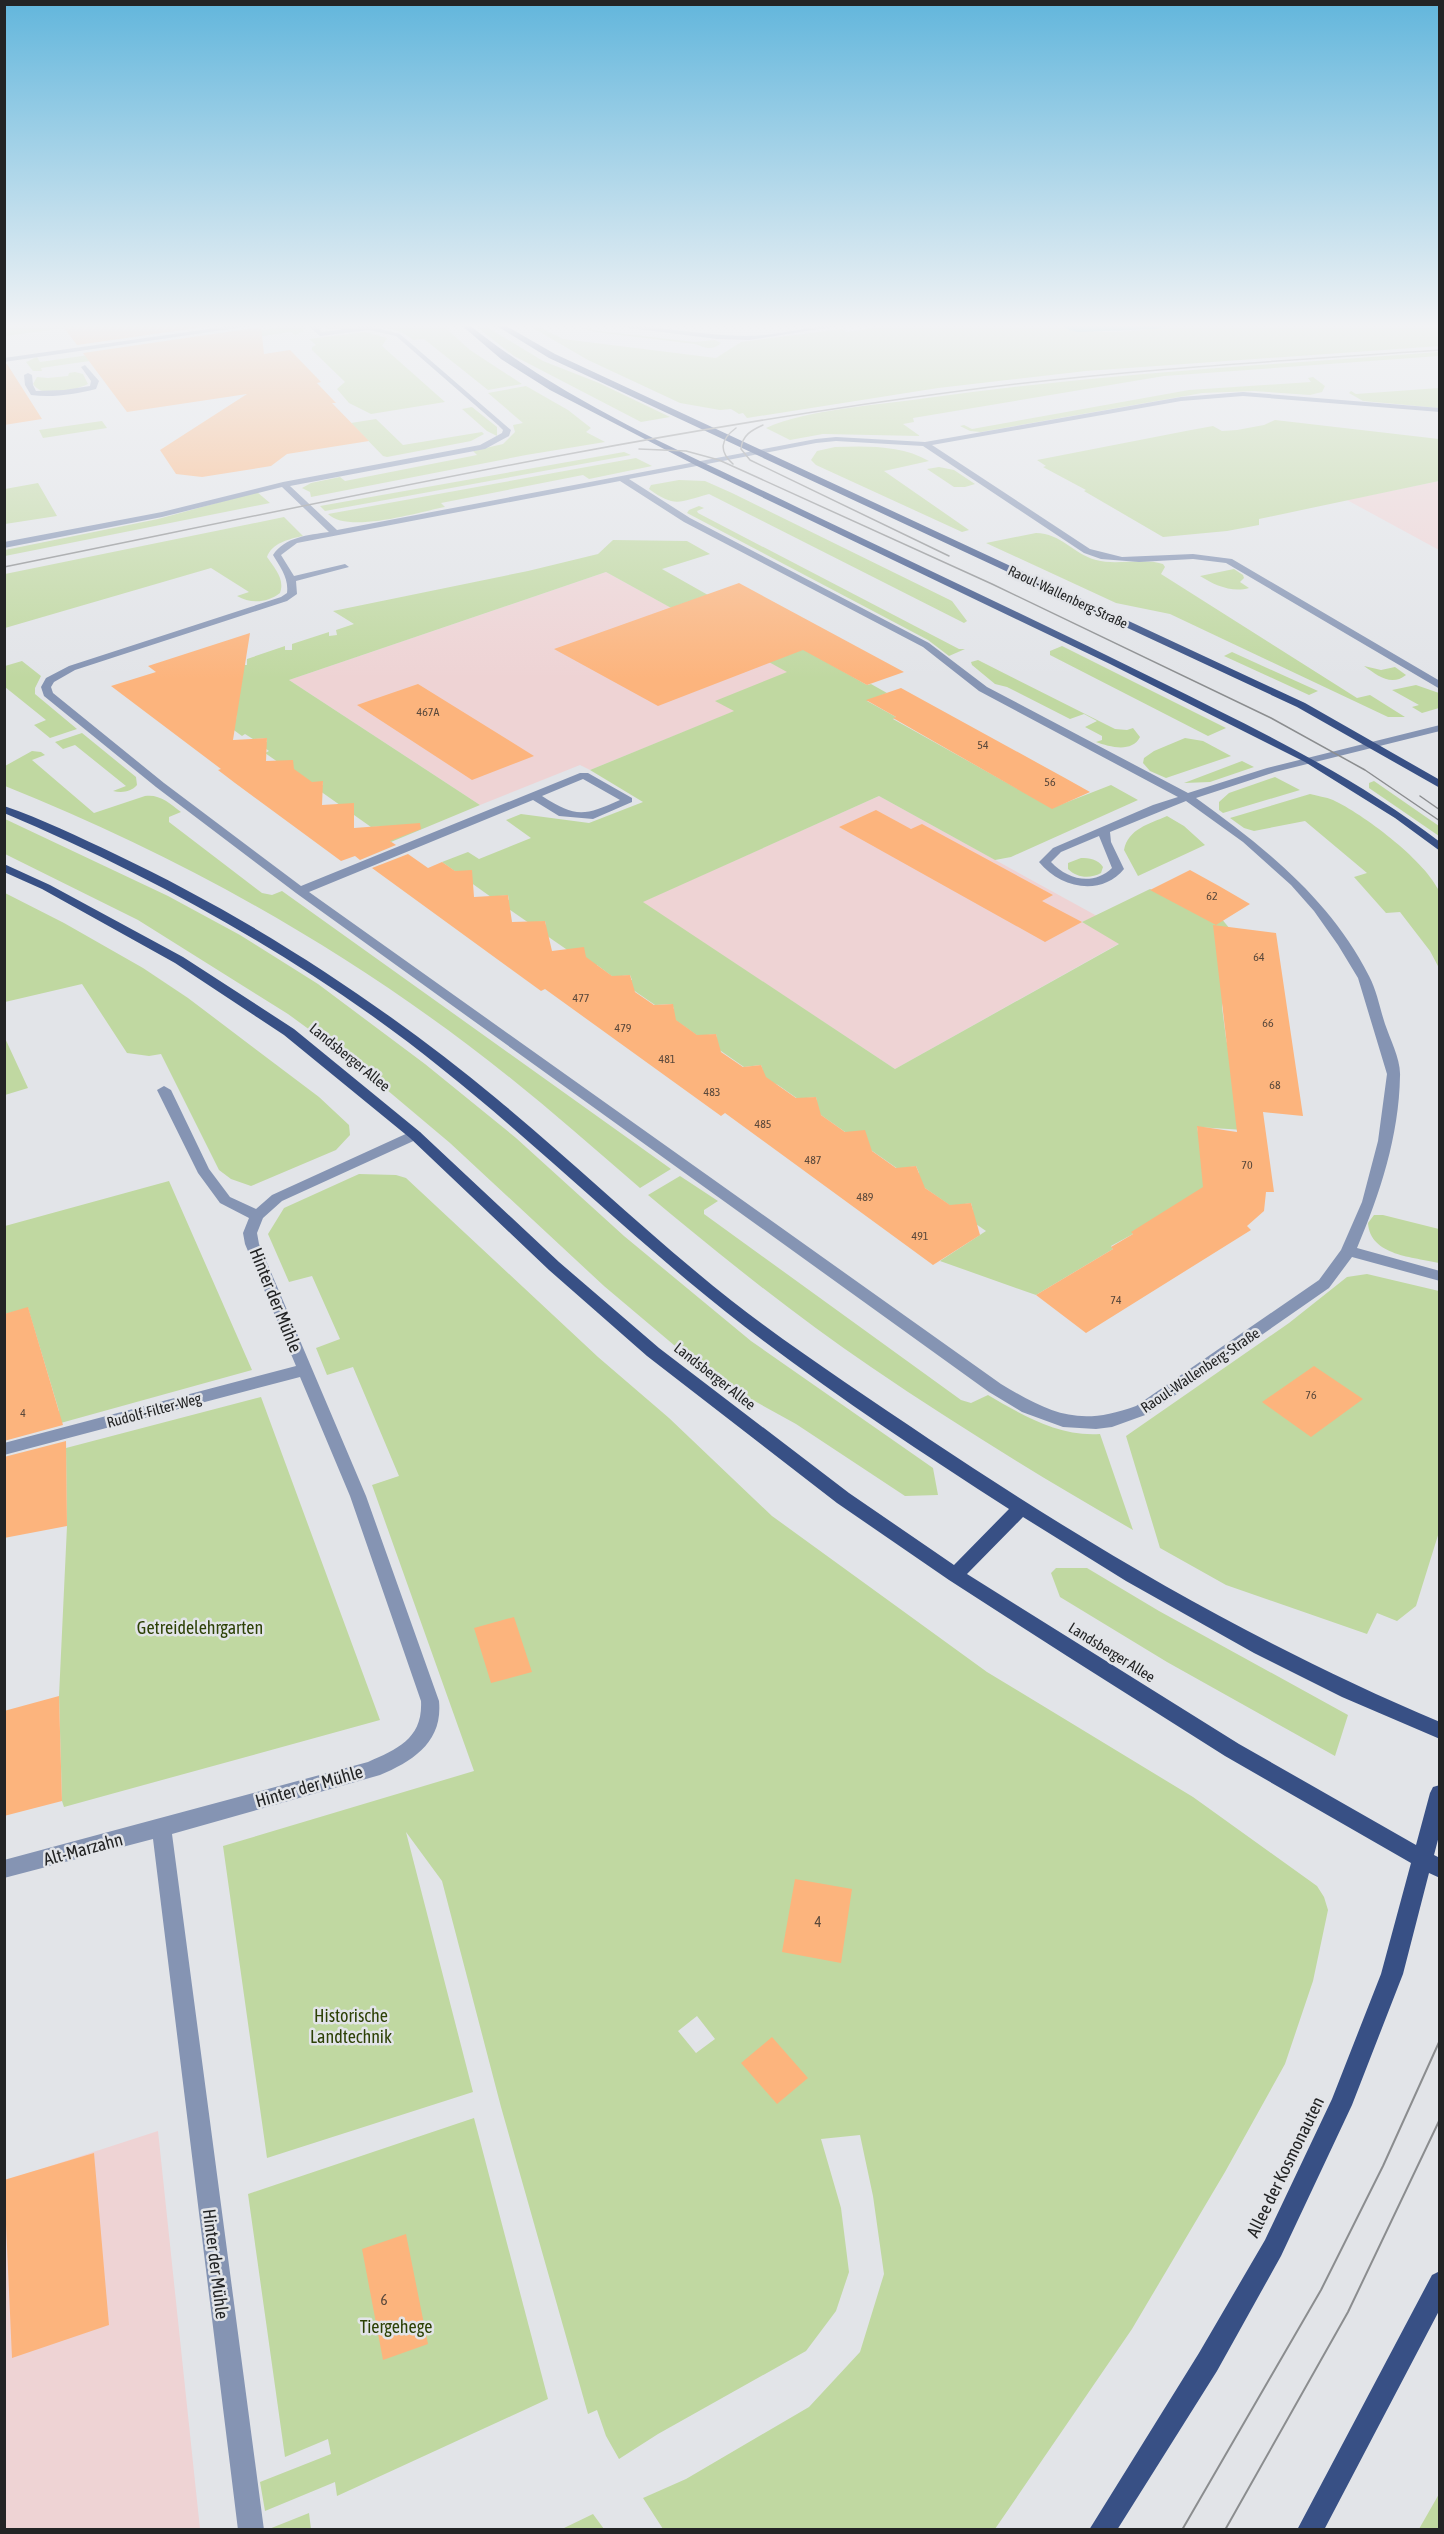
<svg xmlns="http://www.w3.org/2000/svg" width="1444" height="2534" font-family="'Asap Condensed',sans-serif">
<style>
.education{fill:#eed3d4}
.green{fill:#c0d8a1;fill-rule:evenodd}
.water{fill:#39b8ca}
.building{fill:#fcb47d}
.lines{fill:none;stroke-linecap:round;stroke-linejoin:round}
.minor{fill:#8594b3;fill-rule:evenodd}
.major{fill:#385085;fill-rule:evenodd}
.tram-far1{stroke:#8b8d8f;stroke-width:1.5}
.tram{stroke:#8b8d8f;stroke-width:2}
.labels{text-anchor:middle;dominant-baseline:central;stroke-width:5;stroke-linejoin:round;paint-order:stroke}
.number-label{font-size:12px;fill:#59483b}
.far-street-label{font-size:14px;fill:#232425;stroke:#e2e4e8}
.street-label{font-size:15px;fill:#232425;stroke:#e2e4e8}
.near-number-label{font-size:15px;fill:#59483b}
.near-street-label{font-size:18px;fill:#232425;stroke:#e2e4e8}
.near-park-label{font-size:18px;fill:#2d4106;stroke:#e2e4e8}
</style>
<rect width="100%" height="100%" fill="#e2e4e8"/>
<path class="education" d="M1439 481V550L1347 500Z
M606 572 788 672 716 701 735 711 590 770 580 765 480 805 289 680Z
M879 796 1097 916 1082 922 1120 943 895 1069 642 902Z
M158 2131 200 2529H5L4 2181Z"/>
<path class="green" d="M4 324H96L5 336Z
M274 324C284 324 298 322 304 331L295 335 291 332 41 368 42 371H33L26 362 37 357 40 362 277 328Z
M319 324H441L470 350 522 384 488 390 424 339 413 340C385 316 352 335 320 327Z
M473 324H482L543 361 599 383 670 417 641 422 514 356Z
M526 324H533L563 339 716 358 741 342 842 329 847 332 897 324H1061C1074 337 1154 332 1171 324H1439L1440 346 1086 371 938 388 747 418 743 413 739 414 731 409 720 410 680 403 588 360Z
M566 324 598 331 694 342 715 340 721 343C711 352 704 347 695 344L596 332Z
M365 332 387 338 382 346 445 402 371 414 349 403 337 389 345 382 312 350V347L316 345 309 339Z
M1439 352V356L1164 376 913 418 914 422 903 424 920 436 823 434 790 440 766 428C808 409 880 405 927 398 1097 374 1268 365 1439 352Z
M75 372 83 374 88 384C75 390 42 399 33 384L37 377 48 378 68 376 69 373Z
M1313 377 1325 386 1322 392 1310 395 1253 391 1202 393 981 432 970 431 960 426 964 425 972 429 1189 390 1311 382 1308 378Z
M526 386 568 410 591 428 586 432 605 442 526 455 311 497 310 492 302 488 311 483 340 477 345 481 477 455 473 451 503 444 515 432 513 425 523 423 488 393Z
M1439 388V408L1363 401 1349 393 1351 391 1356 394Z
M472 407 497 427V436L487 431 462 409Z
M376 419 403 445 482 432 484 434 471 441 387 457 383 456 351 423Z
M1275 420 1439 439V481L1259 519V525L1227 531 1163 537 1084 491 1086 490 1043 467 1046 466 1037 460 1191 430 1213 426 1222 431 1237 430 1264 425Z
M102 421 107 428 43 438 39 430Z
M835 447C867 446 901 445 929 461L884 471 969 530 962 532 816 465 811 460 817 451Z
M624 452 631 455 325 511 320 506Z
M636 458 652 466 589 479 583 475 441 503 445 507C419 512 348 534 328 514Z
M939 467 954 470 975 484 965 487H954L927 469Z
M679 480 705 481 732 493 952 601 967 621 964 623 709 494C679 502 675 508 649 489L651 485Z
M38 483 57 516 5 524V489Z
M257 492 270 503 5 556V550L158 519Z
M699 506 704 508 697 511 698 513 959 649H965L949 656 928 640 687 513 689 510Z
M284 517 303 536C289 539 272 543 267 557 275 569 285 579 280 593 267 603 251 604 237 596L249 592 211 568 5 628V574Z
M1036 533C1061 533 1073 554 1096 560 1118 566 1142 557 1163 564L1165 567 1161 574 1357 698 1370 695 1405 717H1388L1170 614 1116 603 986 543Z
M613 540 687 541 710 554 662 569 867 685 871 684 887 693 867 701 896 717 893 719 1052 808 1111 785 1138 800 1011 857 995 860 879 796 643 902 895 1069 1119 944 1082 922 1150 889 1191 911 1221 918 1230 929 1222 1007 1226 1038 1244 1130 1197 1127 1209 1188 1132 1232 1133 1234 1111 1246 1113 1249 1036 1295 940 1261 986 1231 963 1215 962 1212 973 1211 971 1203 951 1206 909 1177 908 1174 919 1173 916 1166 898 1169 808 1106 817 1103 816 1097 798 1099 778 1085 753 1074 763 1071 761 1065 744 1067 708 1042 717 1040 716 1034 698 1036 664 1012 674 1009 672 1004 655 1005 623 983 622 980H632L630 975 613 977 597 965 592 967 537 929 538 926H546L545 921 529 923 500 903 509 900 508 895 491 897 442 862 468 852 479 859 531 838 506 820 521 814 589 823 643 802 590 770 734 711 715 701 787 672 606 572 289 680 480 805 391 842 376 831 386 826 371 827 313 786 323 785V782L308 783 265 753 269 751 258 743 267 742V738L253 739 245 734 242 736 231 728 227 721 236 720 240 665H247V659L285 646V650H292V644L329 632V636L337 635 336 630 354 624 333 611 528 571 598 554Z
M1234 569 1243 575 1244 578 1240 582 1249 588C1232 593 1214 585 1200 576Z
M1062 646 1226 728 1208 736 1050 655V651Z
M1232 652 1318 691 1309 695 1224 656Z
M978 660 1115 729 1127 730 1133 728 1140 737C1132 753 1110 747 1096 742L1102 740V736L1085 727 1097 721 1084 714 1070 719 1007 687 995 684 972 665 971 662Z
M22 661 41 676 35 688V694L77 729 50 738 34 725 46 720 5 687V666Z
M1364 666 1381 670 1395 667 1406 675C1391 687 1377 675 1364 666Z
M1416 685 1439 693V708L1422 713 1412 707 1419 705 1392 690Z
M82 733 136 777 137 785C131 792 122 793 113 791L126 786 75 745 63 749 55 742Z
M1185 738 1203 741 1231 756 1166 778 1150 771 1143 763 1144 758 1154 751Z
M32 751 41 752 45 755 32 760 94 813 145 796C160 794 169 803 181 812L169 817V822L262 893 272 895 282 891 671 1169 640 1188C583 1139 528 1090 468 1045 326 938 170 852 5 786V766Z
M1242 761 1254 767 1210 782 1184 783Z
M1275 777 1300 790 1223 813 1219 810V802L1229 793Z
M1374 781 1439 826V836L1369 788V783Z
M1310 794C1317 796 1326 797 1333 800 1363 814 1423 859 1438 889 1443 898 1440 954 1439 968L1430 951 1400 912 1386 913 1354 877 1367 873 1305 821 1254 831 1244 828 1230 818Z
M1167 816 1184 826 1205 845 1138 876 1124 850C1128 829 1149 824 1167 816Z
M5 819 168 896 240 935 318 984 425 1064 516 1138 624 1236 751 1341 933 1468 938 1495 905 1496 796 1424 713 1378 604 1286 450 1143 355 1063 288 1014 138 920 5 854Z
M1081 858C1089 858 1098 859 1103 867L1101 873C1090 879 1077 878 1068 869V863Z
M5 893 64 923 143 968 188 998 319 1097 349 1125 350 1135 336 1150 251 1186 231 1179 219 1170 161 1054 149 1056 127 1053 82 984 5 1002Z
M4 1036 28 1088 5 1095H4Z
M359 1174 396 1175 406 1178 598 1357 669 1418 772 1516 987 1672 1193 1797 1317 1886 1324 1897 1328 1910 1313 1981 1285 2064 1225 2172 1132 2329 995 2529H663L643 2498 686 2479 809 2407 860 2352 884 2274 873 2196 860 2135 821 2139 841 2208 849 2272 836 2311 806 2351 658 2434 619 2459 606 2436 597 2410 588 2414 501 2107 442 1881 406 1832 473 2092 267 2158 223 1846 474 1771 372 1485 399 1476 353 1367 327 1375 316 1348 340 1339 312 1276 289 1282 268 1234 284 1208ZM697 2016 715 2039 696 2053 678 2031Z
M680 1176 718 1201 704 1210V1214L961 1400 971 1403 988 1395C1022 1415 1059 1437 1100 1434L1133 1530C1044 1479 956 1425 871 1367 793 1314 720 1255 648 1195Z
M169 1181 252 1370 39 1429 59 1411 28 1308 5 1314V1226Z
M1374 1215H1383L1439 1229V1263C1414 1257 1370 1256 1368 1223Z
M1367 1274 1439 1291V1532L1416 1606 1397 1621 1377 1613 1367 1634 1226 1585 1160 1548 1126 1436 1289 1323 1347 1277Z
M261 1397 380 1720 64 1807 62 1801 59 1696 67 1526 66 1448Z
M1056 1568H1087L1159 1611 1348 1715 1335 1756 1167 1662 1060 1597 1051 1573Z
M474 2118 548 2399 337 2496 335 2482 265 2511 260 2482 331 2454 328 2439 285 2457 248 2194Z
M1439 2494V2529H1419Z
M309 2513 311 2529H269Z
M593 2514 604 2529H562Z"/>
<path class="water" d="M1061 324H1171V325L1157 329 1078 332 1069 330Z"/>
<path class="building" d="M94 324H225L77 345 64 328Z
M261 327 264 354 290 350 321 382 317 383 336 403H332L369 441 287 454 271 466 202 477 176 474 160 450 247 394 127 412 83 353Z
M4 364H7L42 419 4 425Z
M739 583 904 672 867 685 803 650 658 706 554 649Z
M250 633 233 740 267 738 266 761 293 760 294 769 312 782 323 781 322 805 354 803V828L420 823 421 829 390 841 396 845 360 860 355 856 341 861 235 783 218 770 221 769 111 686 156 672 148 666Z
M418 684 534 756 472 780 357 705Z
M901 688 1065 778 1090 792 1052 809 893 718 896 717 866 700Z
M876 810 911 829 922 824 1053 895 1042 901 1082 922 1045 942 839 827Z
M408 854 428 868 442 862 455 871 472 870 474 897 508 895 512 922 545 921 552 951 584 947 586 957 612 976 630 975 635 992 654 1005 673 1004 676 1020 697 1035 716 1034 721 1052 743 1067 761 1065 766 1077 796 1098 816 1097 821 1115 845 1132 865 1130 872 1151 896 1168 916 1166 925 1188 950 1205 971 1203 980 1235 933 1265 725 1113 721 1116 545 989 541 991 372 868Z
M1190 870 1219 886 1250 904 1216 925 1150 890Z
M1213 925 1276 933 1303 1116 1263 1112 1274 1192H1266L1264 1211 1247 1226 1251 1230 1086 1333 1036 1295 1113 1249 1111 1247 1133 1234 1131 1232 1203 1187 1197 1126 1237 1132Z
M28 1307 63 1425 4 1441V1314Z
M1314 1366 1363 1399 1311 1437 1262 1402Z
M66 1441 67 1526 4 1538V1457Z
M514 1617 532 1672 491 1683 474 1628Z
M59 1696 62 1801 4 1816V1711Z
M795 1879 852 1889 841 1963 782 1952Z
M772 2037 808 2078 777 2104 741 2063Z
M94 2153 109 2325 12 2358 4 2180Z
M406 2234 428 2344 383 2360 362 2249Z"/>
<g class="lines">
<path class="minor" d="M244 324H264L4 362V358Z
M306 324H313L322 332 369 326 400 334 511 430 509 436 485 449 290 486 337 530 816 439 836 437 925 442 1181 397 1243 392 1440 408V412L1243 396 1181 401 932 445 1090 549 1122 557 1193 554 1232 559 1440 681V689L1226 563 1193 559 1139 562 1101 559 1084 553 923 446 836 441 816 443 629 479 690 518 929 643 987 687 1188 793 1267 768 1440 725V731L1275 772 1196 798C1264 847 1330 899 1369 976 1377 991 1380 1009 1385 1024 1390 1039 1401 1060 1400 1076 1399 1136 1380 1194 1357 1248L1440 1271V1281L1352 1257 1329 1288 1148 1414 1112 1427 1096 1429 1063 1427 1022 1412 989 1392 296 893 156 787 44 696 41 687 46 678 69 666 281 597 287 593C289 578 280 567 273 555 285 537 308 535 329 532L282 487 162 517 4 548V542L162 512 283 482 480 445 502 433 503 430 498 425 396 336 369 330 320 336ZM620 481 684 522 923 647 979 691 1178 797 1153 805 1053 848 1039 862C1060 888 1101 897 1124 869L1111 842 1110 832 1186 801 1243 842 1291 885 1314 911 1338 945 1358 978 1387 1074 1378 1141 1362 1202 1341 1250 1319 1280 1136 1406C1079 1427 1051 1414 1001 1384L309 892 533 800 559 816 593 819 632 802V798L588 773H580L301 886 164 783 53 693 51 687 54 682 75 670 287 601 297 594 296 581 349 567 345 564 294 576 281 555 297 543ZM583 779 620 800C584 816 576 818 542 796ZM1099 836 1112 868C1093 886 1068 880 1051 862L1061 852Z
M598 324C647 324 696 335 745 336 781 336 816 324 851 324L749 340 717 339Z
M85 365 99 381 96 389C75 394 53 398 31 395L25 385 24 375 28 373 32 375 33 385 36 391 64 390 90 386 91 381 81 367Z
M164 1086 171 1090 209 1169 230 1197 256 1209 272 1195 410 1132H420L422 1135 420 1138 282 1201 263 1218 257 1233 259 1244 366 1496 439 1701C443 1742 413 1761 380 1775L172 1834 264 2530H238L153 1839 4 1878V1860L368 1762C398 1749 423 1738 421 1701L350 1496 300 1377 4 1455V1443L296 1366 245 1244 243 1233 249 1218 220 1203 198 1173 157 1090Z"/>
<path class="major" d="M460 324H468C553 392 653 439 751 485 888 551 1026 615 1161 682 1258 730 1354 776 1440 842V851L1395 818 1305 762 1110 664 697 466 550 390 501 359Z
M494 324H503L555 354 1305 703 1440 780V788L1297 707 549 358Z
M4 806C42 819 79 837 115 854 252 919 381 1003 497 1099 577 1165 651 1237 732 1301 795 1350 863 1394 929 1439 1092 1548 1259 1646 1440 1722V1739L1342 1697 1254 1653 1126 1581 1023 1517 967 1574 1239 1744 1416 1845 1430 1793 1433 1787 1440 1785V1832L1434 1855 1440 1858V1878L1429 1873 1403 1974 1352 2105 1281 2256 1217 2371 1117 2530H1089L1199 2353 1265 2240 1332 2099 1381 1974 1411 1863 1225 1756 1067 1656 949 1580 837 1503 647 1356 549 1270 410 1138 284 1035 175 963 42 889 4 872V864L50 885 183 957 294 1029 420 1132 559 1262 659 1348 849 1493 954 1565 1009 1509C900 1439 787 1364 688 1281 582 1192 484 1095 371 1015 256 934 134 868 4 813Z
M1440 2271V2309L1324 2530H1297L1432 2275Z"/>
<path class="tram-far1" d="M763 425C752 430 742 435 741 449L750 460 949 556
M639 449 686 451 719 460 992 584 1271 718 1365 770 1440 821
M733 464C718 451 721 439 736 428
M4 567C321 503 638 433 960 391 1119 370 1280 361 1440 350
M1420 796 1440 810"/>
<path class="tram" d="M1182 2530 1321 2290 1383 2166 1440 2040
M1225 2530 1348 2312 1440 2119"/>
</g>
<linearGradient id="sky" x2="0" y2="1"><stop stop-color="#62b6dc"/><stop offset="0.48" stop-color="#f2f3f5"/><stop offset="1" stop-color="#f2f3f5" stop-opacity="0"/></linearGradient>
<rect width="1444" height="679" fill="url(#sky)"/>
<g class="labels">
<g class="number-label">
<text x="428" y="712">467A</text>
<text x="983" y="745">54</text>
<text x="1050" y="782">56</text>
<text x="1212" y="896">62</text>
<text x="1259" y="957">64</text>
<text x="581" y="998">477</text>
<text x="1268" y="1023">66</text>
<text x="623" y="1028">479</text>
<text x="667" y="1059">481</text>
<text x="1275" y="1085">68</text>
<text x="712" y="1092">483</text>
<text x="763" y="1124">485</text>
<text x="813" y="1160">487</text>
<text x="1247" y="1165">70</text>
<text x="865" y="1197">489</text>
<text x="920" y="1236">491</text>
<text x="1116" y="1300">74</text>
<text x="1311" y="1395">76</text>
<text x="23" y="1413">4</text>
</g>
<g class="far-street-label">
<text transform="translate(1068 597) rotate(25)">Raoul-Wallenberg-Straße</text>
</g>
<g class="street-label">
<text transform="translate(350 1057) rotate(39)">Landsberger Allee</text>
<text transform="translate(1200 1370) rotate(-34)">Raoul-Wallenberg-Straße</text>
<text transform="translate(715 1376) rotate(38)">Landsberger Allee</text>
<text transform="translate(154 1410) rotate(-15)">Rudolf-Filter-Weg</text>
<text transform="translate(1112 1652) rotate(32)">Landsberger Allee</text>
</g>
<g class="near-number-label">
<text x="818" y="1921">4</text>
<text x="384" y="2299">6</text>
</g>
<g class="near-street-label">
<text transform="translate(276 1300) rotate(68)">Hinter der Mühle</text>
<text transform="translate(309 1786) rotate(-16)">Hinter der Mühle</text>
<text transform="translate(83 1849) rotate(-15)">Alt-Marzahn</text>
<text transform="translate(1285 2167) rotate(-64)">Allee der Kosmonauten</text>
<text transform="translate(216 2264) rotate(83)">Hinter der Mühle</text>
</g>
<g class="near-park-label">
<text x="200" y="1627">Getreidelehrgarten</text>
<text x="351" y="2015">Historische<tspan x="351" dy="21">Landtechnik</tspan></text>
<text x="396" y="2326">Tiergehege</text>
</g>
</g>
<rect width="1444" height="2534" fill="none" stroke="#232425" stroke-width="12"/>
</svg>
